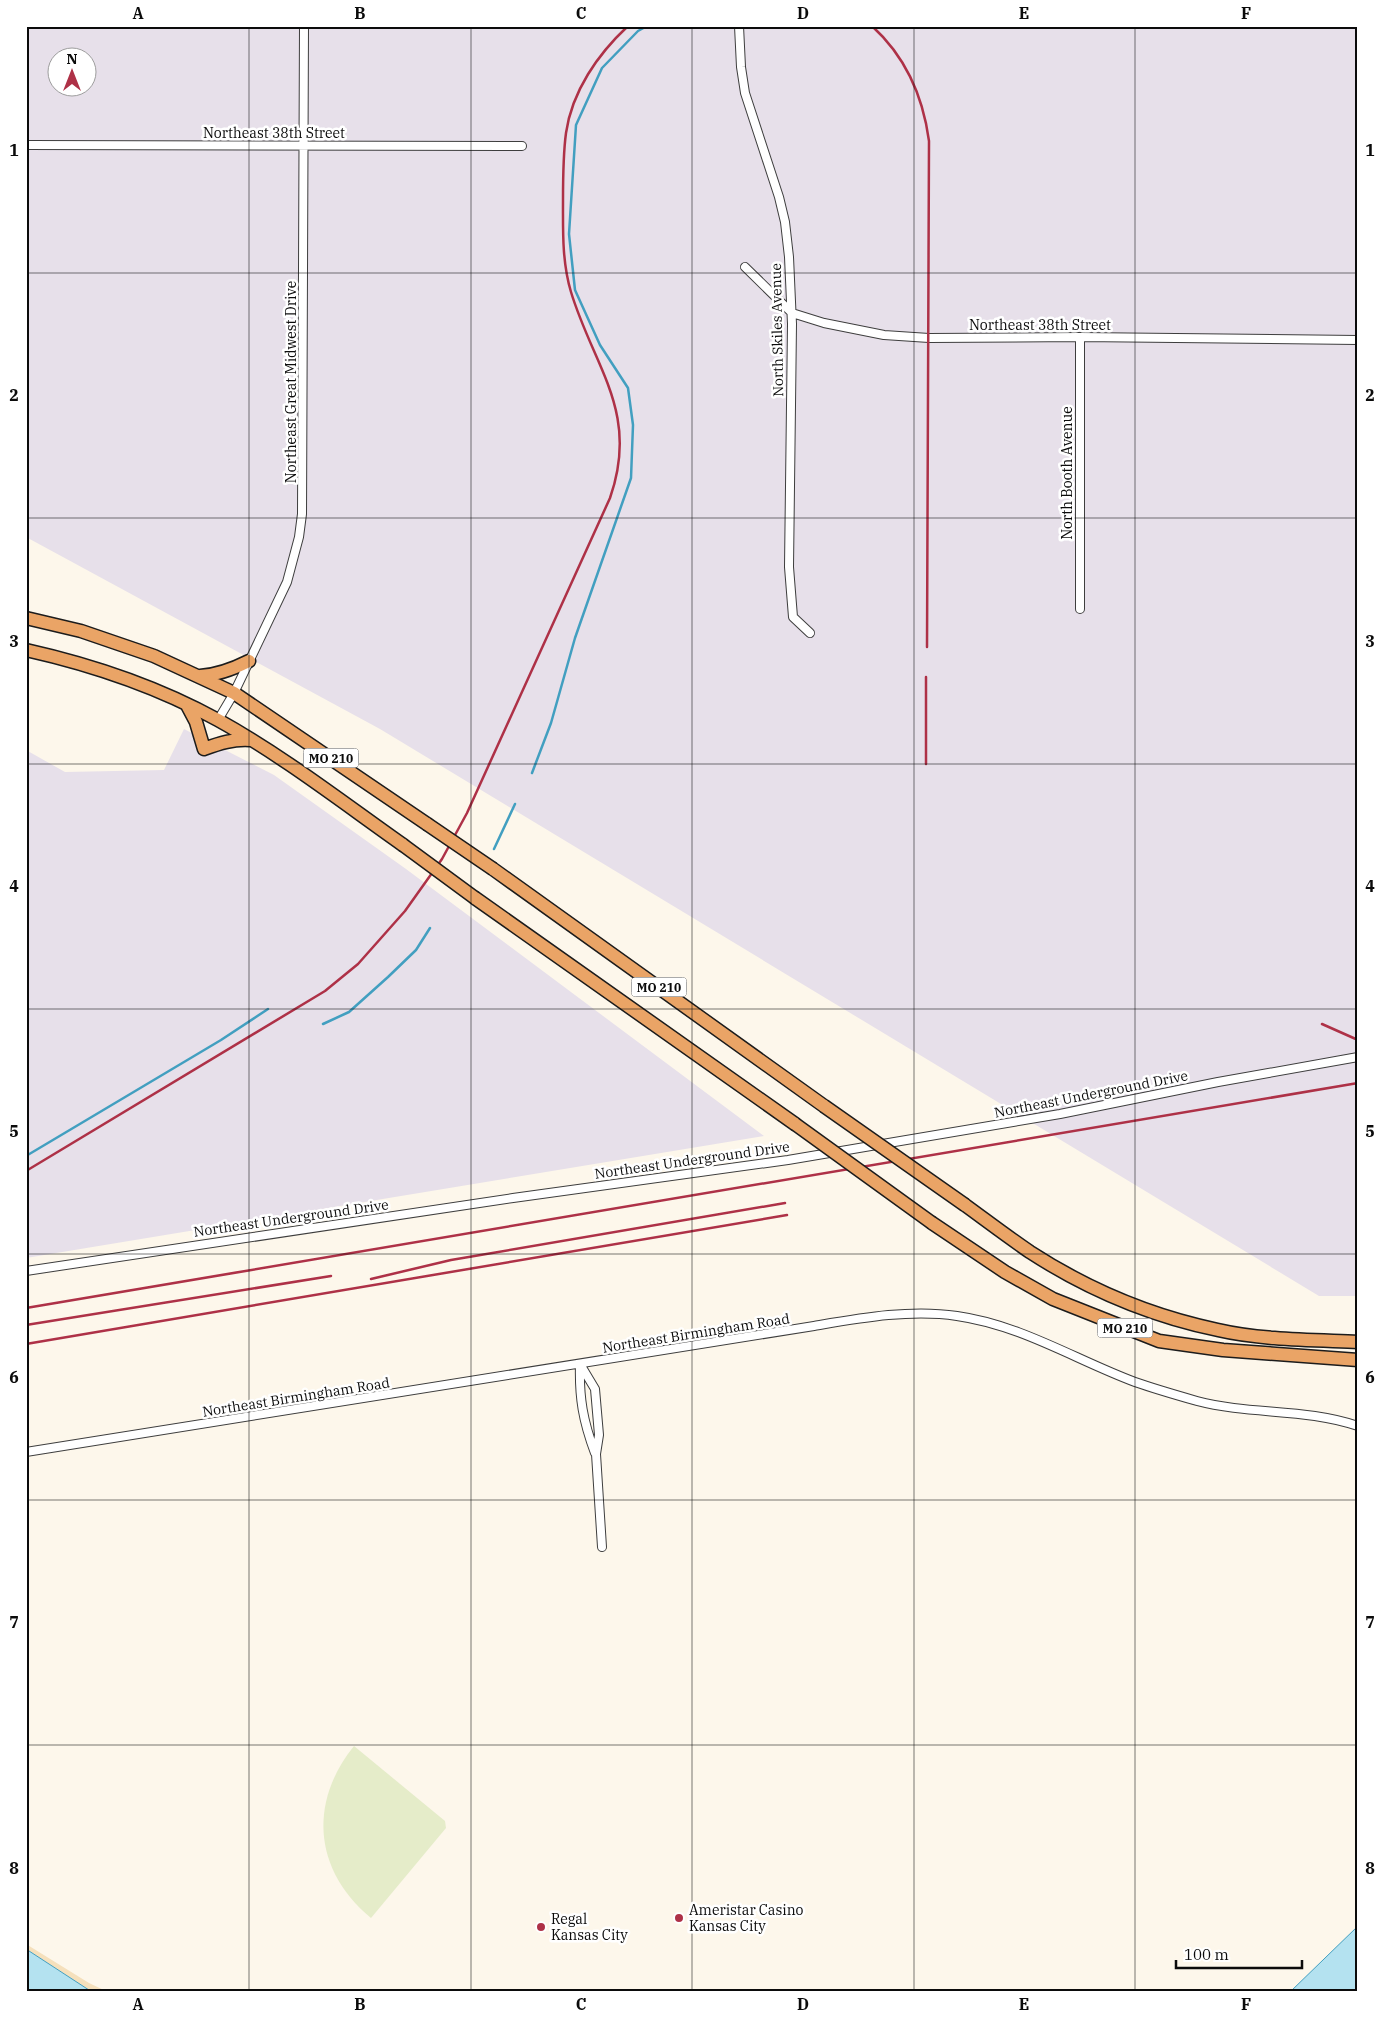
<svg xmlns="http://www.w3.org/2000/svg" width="1384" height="2018" font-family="'IBM Plex Serif',serif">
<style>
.industrial{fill:#e7e0ea;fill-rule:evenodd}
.sand{fill:#f5e0bc}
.pitch{fill:#e5ecc9}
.water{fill:#b4e2f0;stroke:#429fc0}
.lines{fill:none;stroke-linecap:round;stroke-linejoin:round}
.stream{stroke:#429fc0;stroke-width:2.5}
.minor-casing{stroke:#3e3e3e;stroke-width:10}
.trunk-casing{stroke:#1c1c1c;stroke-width:15}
.minor{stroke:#fff;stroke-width:8}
.trunk{stroke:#eaa466;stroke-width:12}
.rail{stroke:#ae3147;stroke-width:2.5}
.trunk-bridge-casing{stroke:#1c1c1c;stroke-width:15;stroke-linecap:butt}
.trunk-bridge{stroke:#eaa466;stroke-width:12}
.grid{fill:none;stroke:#0b0b0b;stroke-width:1;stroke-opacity:0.55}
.poi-dot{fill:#ae3147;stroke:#fff;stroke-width:2}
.labels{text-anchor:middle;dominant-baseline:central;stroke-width:5;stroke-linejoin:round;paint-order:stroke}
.shield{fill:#fff;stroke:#545454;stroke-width:1}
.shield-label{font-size:12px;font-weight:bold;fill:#0b0b0b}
.street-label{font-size:14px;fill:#0b0b0b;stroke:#fff}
.poi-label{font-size:14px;fill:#0b0b0b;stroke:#fff;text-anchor:start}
.neatline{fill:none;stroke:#0b0b0b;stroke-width:2}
.grid-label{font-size:16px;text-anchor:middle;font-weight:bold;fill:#0b0b0b}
</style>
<rect width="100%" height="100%" fill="#fdf7eb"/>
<path class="industrial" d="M26 26H1358V1296H1319L380 729 26 537ZM58 58H88V88H58Z
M184 729 274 775 406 869 764 1136 26 1258V750L65 772 164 770Z"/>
<path class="sand" d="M26 1944 89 1983 108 1992H92L26 1949Z"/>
<path class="pitch" d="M354 1746 445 1821 446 1828 371 1918C314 1871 308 1803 354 1746Z"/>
<path class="water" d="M1358 1926V1992H1290Z
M26 1949 92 1992H26Z"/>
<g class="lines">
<path class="stream" d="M532 773 551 723 575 638 631 478 633 425 628 388 600 345 575 290 569 234 576 125 602 68 638 31 647 26
M494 849 515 804
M323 1024 349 1012 388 977 416 950 430 928
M26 1156 221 1040 268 1009"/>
<defs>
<path id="minor" d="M739 26 741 67 745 93 779 197 785 222 789 257 792 324 789 567 793 617 810 633
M26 145 522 146
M745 267 792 313 824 323 884 335 929 338 1080 337 1358 340
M1080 609V337
M218 720 234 693 287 582 299 537 302 514 304 26
M26 1271 513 1198 788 1160 1060 1114 1218 1082 1358 1057
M580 1364 595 1389 599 1435 596 1454 602 1547
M580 1364C579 1398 583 1421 595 1453
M26 1452 814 1326C861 1318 910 1309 957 1316 1021 1325 1076 1360 1135 1382 1155 1389 1176 1395 1197 1401 1250 1415 1306 1408 1358 1426"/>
<path id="trunk" d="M26 618 81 631 154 656 234 693 427 824
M26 650C93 665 158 687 218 720 283 756 342 802 403 845
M200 676C218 675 233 669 249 661
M187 705 196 722 204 749C220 743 233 739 250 740
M493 869 824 1106
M475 898 795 1124
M965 1205C987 1221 1008 1237 1030 1252 1087 1289 1151 1316 1218 1330 1261 1340 1313 1340 1358 1342
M932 1223 1005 1272 1053 1299 1159 1341 1223 1350 1358 1360"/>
</defs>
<use href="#minor" class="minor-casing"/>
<use href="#trunk" class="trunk-casing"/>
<use href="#minor" class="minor"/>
<use href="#trunk" class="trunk"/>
<path class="rail" d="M872 26C906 57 923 96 929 141L927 647
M926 764V677
M1322 1024 1358 1040
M26 1171 325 991 358 964 405 911 442 859 467 813 610 498C640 412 594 368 571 292 562 262 563 231 563 201 563 178 563 155 566 133 572 91 598 54 628 26
M371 1279 451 1260 785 1203
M26 1308 1358 1083
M26 1325 331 1276
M26 1344 787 1215"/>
<defs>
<path id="trunk-bridge" d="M427 824 493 869
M403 845 475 898
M824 1106 965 1205
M795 1124 932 1223"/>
</defs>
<use href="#trunk-bridge" class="trunk-bridge-casing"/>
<use href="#trunk-bridge" class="trunk-bridge"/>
</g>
<path class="grid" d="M249 26V1992M471 26V1992M692 26V1992M914 26V1992M1135 26V1992M26 273H1358M26 518H1358M26 764H1358M26 1009H1358M26 1254H1358M26 1500H1358M26 1745H1358"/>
<g class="poi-dot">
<circle cx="679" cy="1918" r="5"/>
<circle cx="541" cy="1927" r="5"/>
</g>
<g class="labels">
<g class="shield">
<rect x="303.5" y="748.5" width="55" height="19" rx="4"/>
<rect x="631.5" y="977.5" width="55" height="19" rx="4"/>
<rect x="1097.5" y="1318.5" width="55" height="19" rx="4"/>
</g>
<g class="shield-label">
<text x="331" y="758">MO 210</text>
<text x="659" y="987">MO 210</text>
<text x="1125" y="1328">MO 210</text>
</g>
<g class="street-label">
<text x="274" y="133">Northeast 38th Street</text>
<text x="1040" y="325">Northeast 38th Street</text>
<text transform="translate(777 330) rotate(-91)">North Skiles Avenue</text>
<text transform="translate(291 382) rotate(-90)">Northeast Great Midwest Drive</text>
<text transform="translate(1067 473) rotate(-90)">North Booth Avenue</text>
<text transform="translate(1091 1094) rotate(-11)">Northeast Underground Drive</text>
<text transform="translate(692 1160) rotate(-8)">Northeast Underground Drive</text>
<text transform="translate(291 1218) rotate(-8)">Northeast Underground Drive</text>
<text transform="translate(696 1333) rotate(-9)">Northeast Birmingham Road</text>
<text transform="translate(296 1397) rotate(-9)">Northeast Birmingham Road</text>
</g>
<g class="poi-label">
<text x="689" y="1910">Ameristar Casino<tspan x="689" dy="16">Kansas City</tspan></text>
<text x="551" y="1919">Regal<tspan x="551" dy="16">Kansas City</tspan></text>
</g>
</g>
<rect width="1384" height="2018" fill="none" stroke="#ffffff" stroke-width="55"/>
<g transform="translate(72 72)"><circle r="24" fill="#ffffff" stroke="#9d9d9d"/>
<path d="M0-4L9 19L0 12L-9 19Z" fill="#ae3147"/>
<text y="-8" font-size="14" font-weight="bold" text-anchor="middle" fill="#0b0b0b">N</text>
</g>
<path d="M1176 1960v8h126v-8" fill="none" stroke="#0b0b0b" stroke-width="2.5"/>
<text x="1184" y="1960" font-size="15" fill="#0b0b0b" stroke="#ffffff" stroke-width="4" paint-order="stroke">100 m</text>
<rect x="28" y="28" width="1328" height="1962" class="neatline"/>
<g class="grid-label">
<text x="138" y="19">A</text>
<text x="360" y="19">B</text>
<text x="581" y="19">C</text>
<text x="803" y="19">D</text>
<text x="1024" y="19">E</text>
<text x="1246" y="19">F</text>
<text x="14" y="156">1</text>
<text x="1370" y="156">1</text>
<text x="14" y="401">2</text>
<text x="1370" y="401">2</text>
<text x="14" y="647">3</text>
<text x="1370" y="647">3</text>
<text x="14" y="892">4</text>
<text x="1370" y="892">4</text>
<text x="14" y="1137">5</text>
<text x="1370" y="1137">5</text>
<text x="14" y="1383">6</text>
<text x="1370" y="1383">6</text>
<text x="14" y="1628">7</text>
<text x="1370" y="1628">7</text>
<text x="14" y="1874">8</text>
<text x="1370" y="1874">8</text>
<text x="138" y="2010">A</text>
<text x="360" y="2010">B</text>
<text x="581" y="2010">C</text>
<text x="803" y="2010">D</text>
<text x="1024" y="2010">E</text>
<text x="1246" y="2010">F</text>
</g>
</svg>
